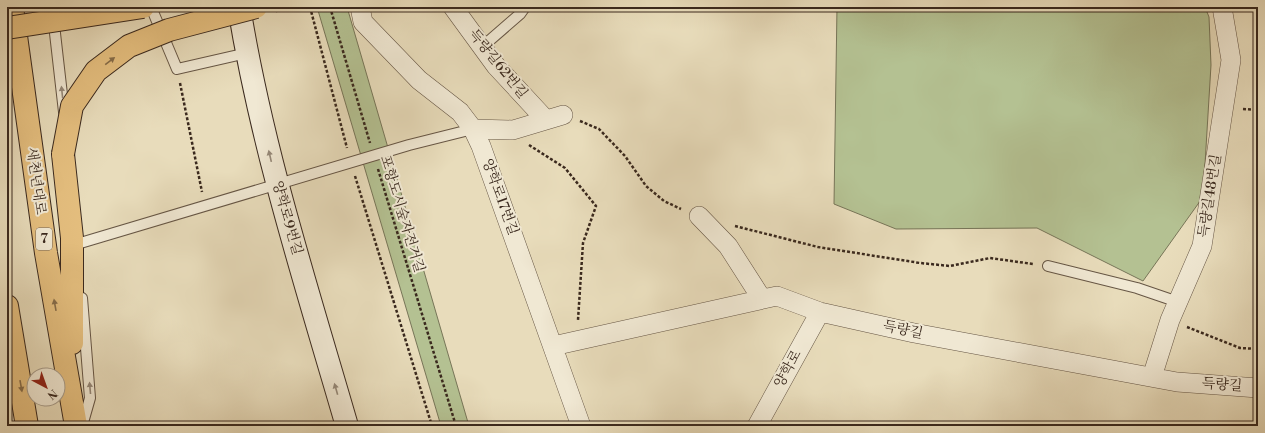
<svg xmlns="http://www.w3.org/2000/svg" width="1265" height="433" font-family="'Libre Bodoni','Noto Serif KR',serif">
<style>
.green{fill:#b4c192;stroke:#777558}
.lines{fill:none;stroke-linecap:round;stroke-linejoin:round}
.service-casing{stroke:#665645;stroke-width:12}
.minor-casing{stroke:#665645;stroke-width:20}
.secondary-casing{stroke:#3a291e;stroke-width:24}
.primary-casing{stroke:#3a291e;stroke-width:24}
.path{stroke:#3a291e;stroke-width:2.5;stroke-dasharray:3 2;stroke-linecap:butt}
.service{stroke:#f0e8d3;stroke-width:10}
.minor{stroke:#f0e8d3;stroke-width:19}
.secondary{stroke:#f0e8d3;stroke-width:22}
.primary{stroke:#e4be7e;stroke-width:22}
.primary-bridge-casing{stroke:#3a291e;stroke-width:24;stroke-linecap:butt}
.primary-bridge{stroke:#e4be7e;stroke-width:22}
.oneway{fill:#866c49}
.oneway2{fill:#958878}
.labels{text-anchor:middle;dominant-baseline:central;stroke-width:4;stroke-linejoin:round;paint-order:stroke}
.shield{fill:#f0e8d3;stroke:#716254;stroke-width:1}
.shield-label{font-size:13px;font-weight:bold;fill:#3a291e}
.street-label{font-size:14px;fill:#3a291e;stroke:#f0e8d3}
</style>
<rect width="100%" height="100%" fill="#e8dcbb"/>
<filter id="stains"><feTurbulence type="fractalNoise" baseFrequency=".005" numOctaves="4"/><feColorMatrix values="0 0 0 0 .2 0 0 0 0 .09 0 0 0 0 .02 0 0 0 .5 -.17"/></filter>
<radialGradient id="worn" r=".72"><stop offset=".6" stop-color="#630" stop-opacity="0"/><stop offset="1" stop-color="#630" stop-opacity=".3"/></radialGradient>
<path class="green" d="M317 7H347L469 426H441Z
M837 7H1205L1209 17 1211 65 1203 197 1143 281 1037 228 896 229 834 204Z"/>
<g class="lines">
<defs>
<path id="service" d="M52 7 64 112
M151 7 177 69 247 53
M482 47 520 14 525 7
M77 244 409 145 473 129
M1048 266 1137 288 1178 302
M82 298 90 398 82 426"/>
<path id="minor" d="M360 7 363 22 419 80 460 112 473 129 481 146 581 426
M453 7 496 66 546 120
M473 129 513 130 563 115
M699 216 728 246 762 299
M553 346 777 296 820 312 914 333 1177 382 1258 388
M1152 377 1170 320 1202 246 1231 60 1222 7
M757 426 820 312"/>
<path id="secondary" d="M239 7C262 149 307 288 347 426"/>
<path id="primary" d="M12 7 46 253 76 426
M63 154 72 238V343
M7 306 27 426"/>
</defs>
<use href="#service" class="service-casing"/>
<use href="#minor" class="minor-casing"/>
<use href="#secondary" class="secondary-casing"/>
<use href="#primary" class="primary-casing"/>
<path class="path" d="M310 7 347 148
M330 7 370 143
M276 11 304 7
M180 83 202 192
M1243 109 1258 110
M580 121 599 129 625 156 646 186 664 201 681 209
M529 145 565 168 596 206 583 243 578 320
M378 169 456 426
M355 176 432 426
M735 226 818 247 920 263 950 266 990 258 1033 264
M1187 327 1240 348 1258 349"/>
<use href="#service" class="service"/>
<use href="#minor" class="minor"/>
<use href="#secondary" class="secondary"/>
<use href="#primary" class="primary"/>
<defs>
<path id="primary-bridge" d="M7 28 143 7
M63 154 72 106 96 71 129 46 169 30 256 7"/>
</defs>
<use href="#primary-bridge" class="primary-bridge-casing"/>
<use href="#primary-bridge" class="primary-bridge"/>
</g>
<defs><path id="oneway-solid" d="M-6-.8H1V-3.2L6.5 0L1 3.2V.8H-6Z"/></defs>
<g class="oneway">
<use href="#oneway-solid" transform="translate(110 61) rotate(-37)"/>
<use href="#oneway-solid" transform="translate(55 305) rotate(-100)"/>
<use href="#oneway-solid" transform="translate(21 386) rotate(80)"/>
</g>
<g class="oneway2">
<use href="#oneway-solid" transform="translate(62 92) rotate(-96)"/>
<use href="#oneway-solid" transform="translate(270 156) rotate(-103)"/>
<use href="#oneway-solid" transform="translate(90 388) rotate(-95)"/>
<use href="#oneway-solid" transform="translate(336 389) rotate(-106)"/>
</g>
<g class="labels">
<rect class="shield" x="36" y="228" width="16" height="22" rx="3"/>
<g class="shield-label">
<text x="44" y="239">7</text>
</g>
<g class="street-label">
<text transform="translate(498 64) rotate(51)">득량길62번길</text>
<text transform="translate(36 181) rotate(82)">새천년대로</text>
<text transform="translate(1210 196) rotate(-81)">득량길48번길</text>
<text transform="translate(500 197) rotate(70)">양학로17번길</text>
<text transform="translate(402 214) rotate(73)">포항도시숲자전거길</text>
<text transform="translate(287 218) rotate(74)">양학로9번길</text>
<text transform="translate(903 330) rotate(12)">득량길</text>
<text transform="translate(788 369) rotate(-61)">양학로</text>
<text transform="translate(1222 385) rotate(4)">득량길</text>
</g>
</g>
<rect width="1265" height="433" fill="none" stroke="#e8dcbb" stroke-width="24"/>
<rect x="8" y="8" width="1249" height="417" fill="none" stroke="#3a291e" stroke-width="2"/>
<rect x="12" y="12" width="1241" height="409" fill="none" stroke="#3a291e"/>
<g transform="translate(46 387) rotate(139)"><circle r="19" fill="#f0e8d3" stroke="#a79c8b"/>
<path d="M0-3L7 15L0 10L-7 15Z" fill="#8f2418"/>
<text y="-6" font-size="11" font-weight="bold" text-anchor="middle" fill="#3a291e">N</text>
</g>
<rect width="100%" height="100%" filter="url(#stains)"/>
<rect width="100%" height="100%" fill="url(#worn)"/>
</svg>
